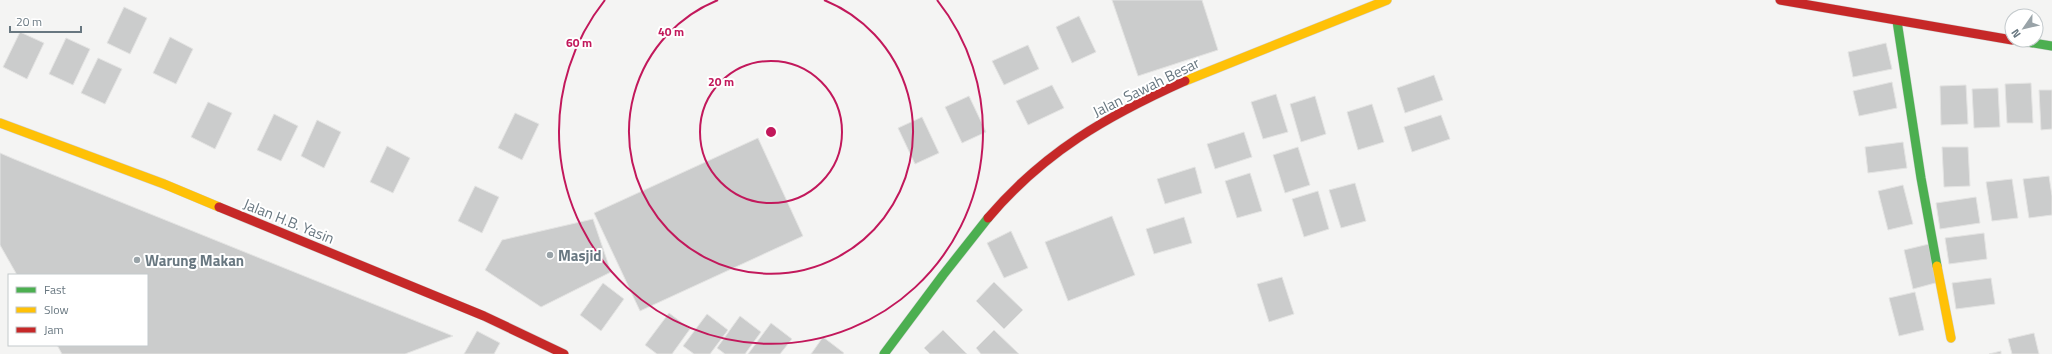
<svg xmlns="http://www.w3.org/2000/svg" width="2052" height="354" font-family="'Titillium Web',sans-serif">
<style>
.building{fill:#cbcccc;stroke:#e4e4e3}
.lines{fill:none;stroke-linecap:round;stroke-linejoin:round}
.fast-casing{stroke:#d0d1d1;stroke-width:10}
.slow-casing{stroke:#d0d1d1;stroke-width:10}
.jam-casing{stroke:#d0d1d1;stroke-width:10}
.fast{stroke:#4caf50;stroke-width:9}
.slow{stroke:#ffc107;stroke-width:9}
.jam{stroke:#c62828;stroke-width:9}
.ring{fill:none;stroke:#c2185b;stroke-width:2}
.poi-dot{fill:#99a3a8;stroke:#fff;stroke-width:1.5}
.labels{text-anchor:middle;dominant-baseline:central;stroke-width:4;stroke-linejoin:round;paint-order:stroke}
.street-label{font-size:15px;fill:#687780;stroke:#fff}
.poi-label{font-size:15px;font-weight:bold;fill:#687780;stroke:#fff;text-anchor:start}
.centre{fill:#c2185b;stroke:#fff;stroke-width:2}
.ring-label{font-size:12px;text-anchor:middle;font-weight:bold;fill:#c2185b;stroke:#fff;stroke-width:4;stroke-linejoin:round;paint-order:stroke}
</style>
<rect width="100%" height="100%" fill="#f4f4f3"/>
<path class="building" d="M1112 0H1202L1218 50 1138 76Z
M124 7 147 18 130 54 107 43Z
M1079 16 1096 52 1072 63 1056 27Z
M20 32 44 43 27 79 3 67Z
M170 37 193 49 176 84 153 73Z
M66 38 90 49 73 85 49 74Z
M1886 43 1892 69 1853 77 1848 52Z
M1028 45 1039 69 1004 85 992 61Z
M98 58 122 69 105 104 81 93Z
M1434 75 1443 100 1405 113 1397 88Z
M1892 82 1897 108 1859 116 1853 91Z
M2031 83 2033 123H2007L2005 84Z
M1052 85 1064 108 1028 125 1016 101Z
M1966 85 1968 124 1941 125 1940 86Z
M1998 88 2000 127 1974 128 1972 89Z
M2039 90H2052V129L2041 130Z
M1276 94 1288 132 1263 139 1251 102Z
M969 96 986 132 962 143 945 107Z
M1315 96 1326 134 1301 142 1290 104Z
M208 102 232 113 215 149 191 137Z
M1372 104 1384 142 1358 150 1347 112Z
M515 113 539 124 522 160 498 148Z
M274 114 298 126 281 161 257 150Z
M1441 115 1450 139 1412 152 1404 127Z
M922 117 939 153 915 164 898 128Z
M317 120 341 132 324 168 301 156Z
M1244 132 1252 157 1215 169 1207 144Z
M758 138 803 236 640 311 594 213Z
M1903 142 1907 168 1868 173 1865 147Z
M387 146 410 158 393 193 370 182Z
M1298 147 1310 185 1285 193 1273 155Z
M1942 147H1968L1970 186 1944 187Z
M0 153 14 159 453 336 405 354H62L57 345H147V275H17L0 245Z
M1195 167 1202 193 1165 204 1157 179Z
M1250 173 1262 211 1237 218 1225 181Z
M2049 176 2052 196V215L2029 218 2023 179Z
M2012 179 2018 218 1992 221 1986 182Z
M1355 183 1366 221 1341 228 1329 190Z
M1903 185 1913 224 1888 230 1878 191Z
M475 186 499 197 482 233 458 221Z
M1318 191 1329 229 1304 237 1292 199Z
M1976 197 1980 223 1940 229 1936 203Z
M1112 216 1135 275 1068 301 1045 242Z
M1184 217 1192 243 1154 254 1146 229Z
M593 219 611 272 541 307 485 270 502 240Z
M1011 231 1028 268 1004 278 987 243Z
M1984 233 1987 259 1949 264 1945 238Z
M1929 244 1939 282 1913 289 1904 250Z
M1282 277 1294 314 1269 322 1257 284Z
M1991 278 1995 304 1956 309 1952 283Z
M994 282 1023 310 1004 329 976 301Z
M603 283 624 299 601 331 580 315Z
M1915 292 1924 330 1899 336 1889 298Z
M669 313 690 329 672 354H657L645 345Z
M707 314 728 330 710 354H694L683 346Z
M740 316 761 332 745 354H725L717 348Z
M771 323 792 339 780 354H748Z
M943 330 967 354H930L924 348Z
M994 330 1019 354H981L976 348Z
M477 331 500 343 494 354H464Z
M2034 333 2039 354H2012L2008 339Z
M823 337 844 353 843 354H811Z
M2001 351V354H1989Z"/>
<g class="lines">
<defs>
<path id="fast" d="M1897 21 1921 178 1937 266
M2015 40 2052 46
M884 354 943 275 988 218"/>
<path id="slow" d="M1185 81 1387 0
M0 123 164 184 219 207
M1937 266 1951 338"/>
<path id="jam" d="M1780 0 2012 40
M219 207 484 316 564 354
M988 218C1044 152 1107 116 1185 81"/>
</defs>
<use href="#fast" class="fast-casing"/>
<use href="#slow" class="slow-casing"/>
<use href="#jam" class="jam-casing"/>
<use href="#fast" class="fast"/>
<use href="#slow" class="slow"/>
<use href="#jam" class="jam"/>
</g>
<g class="ring">
<circle cx="771" cy="132" r="71"/>
<path d="M824 0A142 142 0 1 1 718 0"/>
<path d="M937 0A212 212 0 1 1 605 0"/>
</g>
<g class="poi-dot">
<circle cx="550" cy="255" r="4"/>
<circle cx="137" cy="260" r="4"/>
</g>
<g class="labels">
<g class="street-label">
<text transform="translate(1146 87) rotate(-26)">Jalan Sawah Besar</text>
<text transform="translate(289 221) rotate(22)">Jalan H.B. Yasin</text>
</g>
<g class="poi-label">
<text x="558" y="255">Masjid</text>
<text x="145" y="260">Warung Makan</text>
</g>
</g>
<circle cx="771" cy="132" r="6" class="centre"/>
<g class="ring-label">
<text x="671" y="36">40 m</text>
<text x="579" y="47">60 m</text>
<text x="721" y="86">20 m</text>
</g>
<rect x="8" y="274" width="140" height="72" fill="#ffffff" stroke="#c3c9cc"/>
<rect x="16" y="287" width="20" height="6" fill="#4caf50" stroke="#c3c9cc"/>
<text x="44" y="294" font-size="12" fill="#687780">Fast</text>
<rect x="16" y="307" width="20" height="6" fill="#ffc107" stroke="#c3c9cc"/>
<text x="44" y="314" font-size="12" fill="#687780">Slow</text>
<rect x="16" y="327" width="20" height="6" fill="#c62828" stroke="#c3c9cc"/>
<text x="44" y="334" font-size="12" fill="#687780">Jam</text>
<g transform="translate(2024 28) rotate(236)"><circle r="19" fill="#ffffff" stroke="#c3c9cc"/>
<path d="M0-3L7 15L0 10L-7 15Z" fill="#99a3a8"/>
<text y="-6" font-size="11" font-weight="bold" text-anchor="middle" fill="#687780">N</text>
</g>
<path d="M10 26v6h71v-6" fill="none" stroke="#687780" stroke-width="2"/>
<text x="16" y="26" font-size="12" fill="#687780" stroke="#ffffff" stroke-width="3" paint-order="stroke">20 m</text>
</svg>
